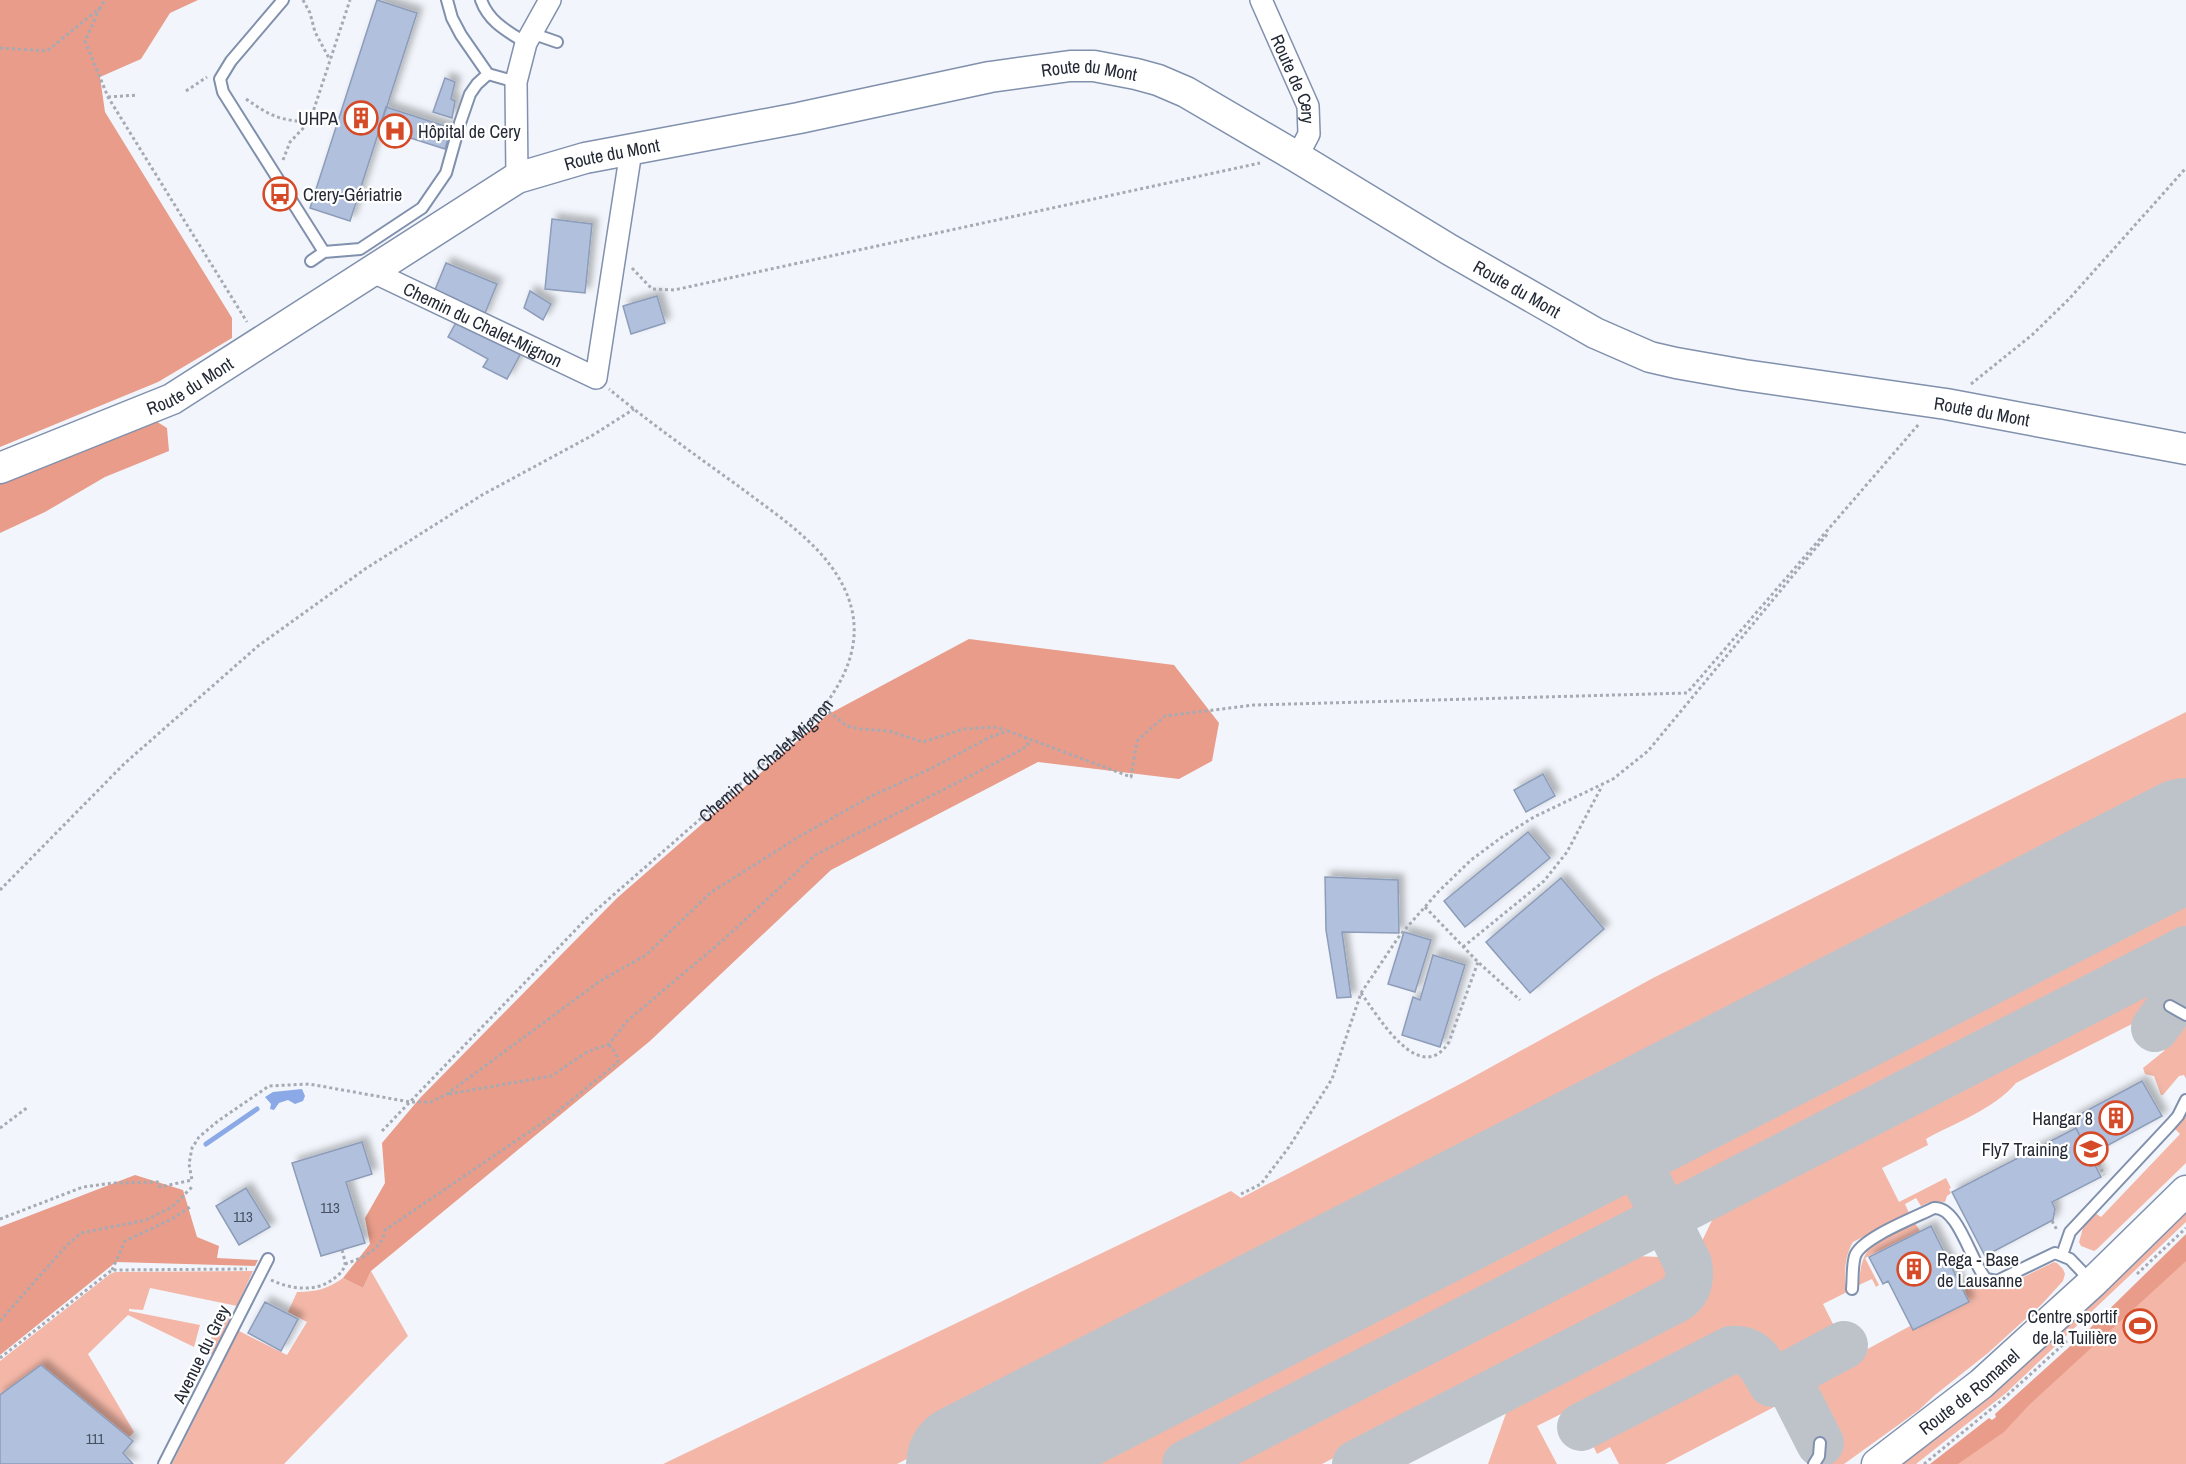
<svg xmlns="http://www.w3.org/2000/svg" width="2186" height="1464" font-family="'Archivo Narrow',sans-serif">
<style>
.green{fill:#f4b7a7}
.forest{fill:#e89c89}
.water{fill:#8aa9e6}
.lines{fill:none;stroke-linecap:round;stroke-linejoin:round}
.stream{stroke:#8aa9e6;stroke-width:5}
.taxiway{stroke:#bec3ca;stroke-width:48}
.runway{stroke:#bec3ca;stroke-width:122}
.building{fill:#b0c0dd;stroke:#8d9cb8;stroke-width:1.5;filter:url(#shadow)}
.lane-casing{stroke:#8190ac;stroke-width:14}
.street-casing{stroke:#8190ac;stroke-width:24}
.secondary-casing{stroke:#8190ac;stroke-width:33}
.path{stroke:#a6abb3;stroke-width:3;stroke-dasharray:3 3;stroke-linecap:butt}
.lane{stroke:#fff;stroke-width:10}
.street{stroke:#fff;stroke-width:21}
.secondary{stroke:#fff;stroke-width:30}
.labels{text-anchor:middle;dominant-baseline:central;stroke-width:4.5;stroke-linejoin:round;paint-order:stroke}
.number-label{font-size:15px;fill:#464f5f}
.street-label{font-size:18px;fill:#232935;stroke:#fff}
.poi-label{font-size:18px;fill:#232935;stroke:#fff;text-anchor:end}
</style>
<defs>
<filter id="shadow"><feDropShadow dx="5.5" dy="-5.5" stdDeviation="3" flood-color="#0004"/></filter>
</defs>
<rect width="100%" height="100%" fill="#f2f6fc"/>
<path class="green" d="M2186 712V802L897 1464H663L1231 1191 1241 1198 1462 1083 1653 978Z
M2186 874V939L1699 1190C1660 1202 1639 1158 1672 1135Z
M2158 979 2162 980 2159 981 2162 985 2132 1024 2016 1083C1993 1110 1956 1122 1926 1139L1928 1145 1882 1168 1899 1202 1946 1178 1951 1188 1949 1189 1951 1193 1947 1196 1945 1202 1933 1201 1921 1206 1916 1198 1905 1204 1909 1213 1853 1242C1845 1255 1843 1277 1847 1292L1823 1304 1841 1340 1773 1373C1756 1353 1756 1337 1722 1347L1578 1421 1571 1409 1537 1426 1557 1464H1488L1509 1405 1512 1401 1688 1311C1709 1292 1713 1267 1702 1241L1717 1210 1724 1200 2143 984Z
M2178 1022 2186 1023V1079L2184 1075 2179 1076 2163 1095H2161L2154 1076 2145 1074 2143 1068 2164 1051 2171 1039Z
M2186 1114V1163L2097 1249 2094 1251 2081 1246 2079 1242 2083 1228 2095 1213 2101 1217 2180 1134 2175 1129Z
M1604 1173C1638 1173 1650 1209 1621 1229L1162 1464H1035Z
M2186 1208V1222L2006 1393 1916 1464H1898Z
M1915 1223 1920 1231 1865 1258 1879 1285 1876 1287 1872 1279 1859 1285C1861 1240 1879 1241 1915 1223Z
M2186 1236V1464H1931L2001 1416Z
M1615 1255 1659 1257 1667 1260 1672 1271 1670 1285 1322 1464H1208Z
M2054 1262 2057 1263 2063 1269 2065 1274 2063 1281 2042 1304 1988 1353 1935 1395 1919 1410 1844 1464H1820C1845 1431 1785 1398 1805 1373 1814 1362 1834 1355 1846 1349L1851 1358 1910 1326 1913 1330 1969 1302 1964 1290 1978 1283 1986 1289H1999Z
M253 1271 237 1306 150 1288 143 1310 129 1309V1311L200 1325 194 1347 128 1315 88 1354 134 1432 129 1437 41 1365 0 1395V1361L110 1274 115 1272Z
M371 1271 408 1336 284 1464H172L239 1331 287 1355 307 1322 288 1312 297 1292C315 1292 328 1289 343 1278L363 1288Z
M218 1315 230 1318 213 1355 207 1353Z
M1733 1358 1748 1361 1753 1366 1776 1406 1665 1464H1619L1610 1447 1597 1454 1589 1437 1593 1428 1725 1360Z"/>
<path class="forest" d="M0 0H198L170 13 141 59 100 77 105 112 232 318V338L158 382 0 447Z
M151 418 167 428 169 451 105 477 45 512 0 533V481Z
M969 639 1174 665 1219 723 1212 761 1179 779 1038 762 831 870 650 1041 371 1271 363 1288 343 1278 370 1244 365 1218 385 1183 382 1143 420 1098 617 898 827 715Z
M135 1175 183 1190 197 1237 219 1246 217 1258 258 1260 255 1266 116 1262 0 1355V1227Z
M2186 1234V1261L2029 1405 2004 1432 1958 1464H1930L1989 1418 1992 1420 1996 1417 1995 1414 2087 1331Z"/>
<path class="water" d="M302 1089 305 1096 303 1101 295 1104 288 1100 279 1103 274 1110 270 1109 271 1104 265 1097 273 1092Z"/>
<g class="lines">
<path class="stream" d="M206 1144 257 1109"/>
<path class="taxiway" d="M2157 853 2172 849 2186 850
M2155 1028 2175 1000 2186 978
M1572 1154C1602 1144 1617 1144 1640 1167
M1581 1427 1731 1350C1754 1348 1762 1365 1772 1383L1786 1376
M1820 1443 1786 1376 1844 1345
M1186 1464 2186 950
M1356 1464 1676 1299C1688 1291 1691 1279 1688 1264L1640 1167C1635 1137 1644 1123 1667 1105"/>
<path class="runway" d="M967 1464 2186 839"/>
</g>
<path class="building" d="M377 0 417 13 350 221 310 208Z
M445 78 455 82 451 99 455 101 452 118 433 112Z
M386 107 451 128 445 149 379 128Z
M552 219 592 224 585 293 545 289Z
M446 263 497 284 483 318 432 297Z
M530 291 551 304 543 320 524 308Z
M657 296 665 323 631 334 623 306Z
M458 319 521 353 507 379 483 367 488 359 448 337Z
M1543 774 1555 796 1526 812 1514 790Z
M1528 832 1550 858 1465 927 1444 901Z
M1325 877 1398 880 1399 933 1342 932 1351 997 1337 998 1326 930Z
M1561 878 1604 929 1530 993 1486 942Z
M1404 932 1431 940 1415 992 1388 984Z
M1433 955 1465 965 1440 1047 1402 1035 1413 997 1420 1000Z
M2142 1081 2162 1116 2090 1155 2071 1119Z
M2076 1128 2101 1177 2052 1202 2055 1209 2053 1220 1985 1256 1952 1192Z
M362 1142 372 1174 346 1182 365 1243 321 1256 292 1163Z
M246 1188 270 1227 239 1245 216 1206Z
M1931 1226 1969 1302 1913 1330 1888 1281 1883 1284 1869 1257Z
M265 1302 298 1319 281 1351 248 1333Z
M41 1365 133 1441 123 1453 133 1464H0V1395Z"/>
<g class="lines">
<defs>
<path id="lane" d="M283 0 231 61 220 79 223 92 324 252
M447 0 452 18 461 35 488 74
M481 0C489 22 507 31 526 43
M531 33 557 42
M311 261 324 252 360 249 422 208 446 173 460 123 470 94 477 84 488 74 516 82
M2170 1006 2186 1015
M2062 1255 2070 1232 2171 1124 2178 1116 2186 1100
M1852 1289C1853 1278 1852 1266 1855 1256 1861 1238 1916 1217 1934 1208 1958 1206 1971 1262 1986 1279L1997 1281 2055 1253 2070 1259 2091 1281
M164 1464 268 1259
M1814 1464 1819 1456 1820 1443"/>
<g id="street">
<path id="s2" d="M1261 0 1308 106 1309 134 1297 157"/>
<path d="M517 178 516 82 526 43 550 0"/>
<path id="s3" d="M371 271 596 378 631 151"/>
</g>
<g id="secondary">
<path id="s4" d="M0 468 172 399 517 178 585 158 799 118 990 77 1070 66H1094L1136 74 1158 80 1186 92 1297 157 1450 250 1595 333 1650 357 1676 363 1744 375 1946 404 2186 449"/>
<path id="s5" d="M1877 1464 1981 1384 2092 1283 2186 1191"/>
</g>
</defs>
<use href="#lane" class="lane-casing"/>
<use href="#street" class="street-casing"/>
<use href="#secondary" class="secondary-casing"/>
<g class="path">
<path d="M303 0 310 13 315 32 330 60"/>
<path d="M100 8 85 41 108 97 247 322"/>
<path d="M0 48 47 51 100 8 105 0"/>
<path d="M186 91 207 77"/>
<path d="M108 97 138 95"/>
<path d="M246 99C269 115 281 122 310 121"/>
<path d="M283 160 290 142 310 121 350 0"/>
<path d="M632 268 652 289 674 290 1260 163"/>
<path d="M1971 384 2032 335 2069 299 2186 168"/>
<path d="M824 708 847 726 860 729 889 731 923 742 964 729 994 727 1006 730"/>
<path d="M0 890 124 764 258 646 365 569 482 495 593 435 634 409"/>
<path d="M1425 907 1478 962 1520 1000"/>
<path d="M1463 947 1544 881 1567 852 1602 786"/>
<path d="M1361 993C1378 1016 1420 1088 1449 1042L1478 962"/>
<path d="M449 1094 551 1076 587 1052 609 1044 627 1021 722 941 815 855 1019 751 1028 745 1026 738"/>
<path d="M0 1128 28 1107"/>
<path id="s1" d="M382 1131 586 919 811 722C859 668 873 614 822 555 798 528 766 507 737 485 694 454 650 423 609 389"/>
<path d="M2093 1153 2104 1175"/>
<path d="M1241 1194 1261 1184 1289 1147 1332 1079 1361 993 1400 935 1438 892 1471 860 1502 837 1534 817 1613 779 1648 751 1829 532"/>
<path d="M0 1219 83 1187 113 1183 159 1182 160 1187 192 1180 189 1164 192 1148 199 1137 218 1121 269 1086 309 1084 410 1102H431L447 1094 600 981 646 955 710 893 800 836 872 796 934 767 990 737 1008 731 1131 777 1137 741 1165 716 1254 705 1687 693 1919 424"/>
<path d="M2052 1221 2057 1230"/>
<path d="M345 1264C362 1258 382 1250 385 1230L551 1117 618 1062 616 1053 609 1045"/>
<path d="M112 1270 125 1241 172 1219 190 1207"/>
<path d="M2137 1274 2186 1228"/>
<path d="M271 1280C292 1290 319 1293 337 1276 341 1273 344 1269 345 1264 345 1260 343 1254 342 1250"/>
<path d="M0 1321 67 1245 81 1233 146 1220 172 1207 192 1187"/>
<path d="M0 1358 112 1270 247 1269"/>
<path d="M1924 1464 2001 1401 2067 1341"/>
</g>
<use href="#lane" class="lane"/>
<use href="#street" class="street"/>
<use href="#secondary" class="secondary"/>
</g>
<defs>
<symbol id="building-ring" viewBox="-11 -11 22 22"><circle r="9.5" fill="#fff" stroke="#d54b28" stroke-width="1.5"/><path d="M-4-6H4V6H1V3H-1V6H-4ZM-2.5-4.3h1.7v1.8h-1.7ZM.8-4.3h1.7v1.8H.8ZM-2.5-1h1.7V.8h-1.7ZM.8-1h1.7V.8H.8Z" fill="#d54b28"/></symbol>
<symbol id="hospital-ring" viewBox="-11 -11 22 22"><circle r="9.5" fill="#fff" stroke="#d54b28" stroke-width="1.5"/><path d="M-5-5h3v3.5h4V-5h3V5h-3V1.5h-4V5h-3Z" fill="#d54b28"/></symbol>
<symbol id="bus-ring" viewBox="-11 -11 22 22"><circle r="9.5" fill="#fff" stroke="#d54b28" stroke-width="1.5"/><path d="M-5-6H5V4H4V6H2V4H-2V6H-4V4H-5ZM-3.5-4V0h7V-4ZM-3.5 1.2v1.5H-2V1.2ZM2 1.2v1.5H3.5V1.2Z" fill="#d54b28"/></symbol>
<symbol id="school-ring" viewBox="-11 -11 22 22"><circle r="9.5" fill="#fff" stroke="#d54b28" stroke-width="1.5"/><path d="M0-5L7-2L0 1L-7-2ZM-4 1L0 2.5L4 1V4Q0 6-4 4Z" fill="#d54b28"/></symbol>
<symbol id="stadium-ring" viewBox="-11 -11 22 22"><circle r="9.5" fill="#fff" stroke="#d54b28" stroke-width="1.5"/><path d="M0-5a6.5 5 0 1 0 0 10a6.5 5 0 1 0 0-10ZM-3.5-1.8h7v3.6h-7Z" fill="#d54b28"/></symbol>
</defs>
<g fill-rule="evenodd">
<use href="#building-ring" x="342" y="99" width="38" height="38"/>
<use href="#hospital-ring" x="376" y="112" width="38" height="38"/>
<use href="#bus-ring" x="261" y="175" width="38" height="38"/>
<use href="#building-ring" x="2097" y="1099" width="38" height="38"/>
<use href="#school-ring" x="2072" y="1130" width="38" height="38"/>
<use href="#building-ring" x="1895" y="1250" width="38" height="38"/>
<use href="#stadium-ring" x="2121" y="1307" width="38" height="38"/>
</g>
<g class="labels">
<g class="number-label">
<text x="330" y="1207">113</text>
<text x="243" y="1216">113</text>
<text x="95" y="1438">111</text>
</g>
<g class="street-label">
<text stroke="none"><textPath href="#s4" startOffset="1179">Route du Mont</textPath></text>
<text stroke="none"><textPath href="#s2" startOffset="86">Route de Cery</textPath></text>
<text stroke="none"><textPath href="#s4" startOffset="693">Route du Mont</textPath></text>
<text stroke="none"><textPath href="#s4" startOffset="1665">Route du Mont</textPath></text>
<text stroke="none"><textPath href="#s3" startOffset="124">Chemin du Chalet-Mignon</textPath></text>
<text stroke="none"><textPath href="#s4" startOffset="207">Route du Mont</textPath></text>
<text stroke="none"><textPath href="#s4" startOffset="2151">Route du Mont</textPath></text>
<text stroke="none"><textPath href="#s1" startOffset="534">Chemin du Chalet-Mignon</textPath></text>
<text transform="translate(201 1354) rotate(-64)">Avenue du Grey</text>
<text stroke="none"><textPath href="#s5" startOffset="117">Route de Romanel</textPath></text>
</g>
<g class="poi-label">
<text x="338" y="118">UHPA</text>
<text x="418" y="131" text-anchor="start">Hôpital de Cery</text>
<text x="303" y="194" text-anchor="start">Crery-Gériatrie</text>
<text x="2093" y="1118">Hangar 8</text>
<text x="2068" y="1149">Fly7 Training</text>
<text x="1937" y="1259" text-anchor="start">Rega - Base<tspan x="1937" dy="21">de Lausanne</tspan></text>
<text x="2117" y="1316">Centre sportif<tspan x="2117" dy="21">de la Tuilière</tspan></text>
</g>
</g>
</svg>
